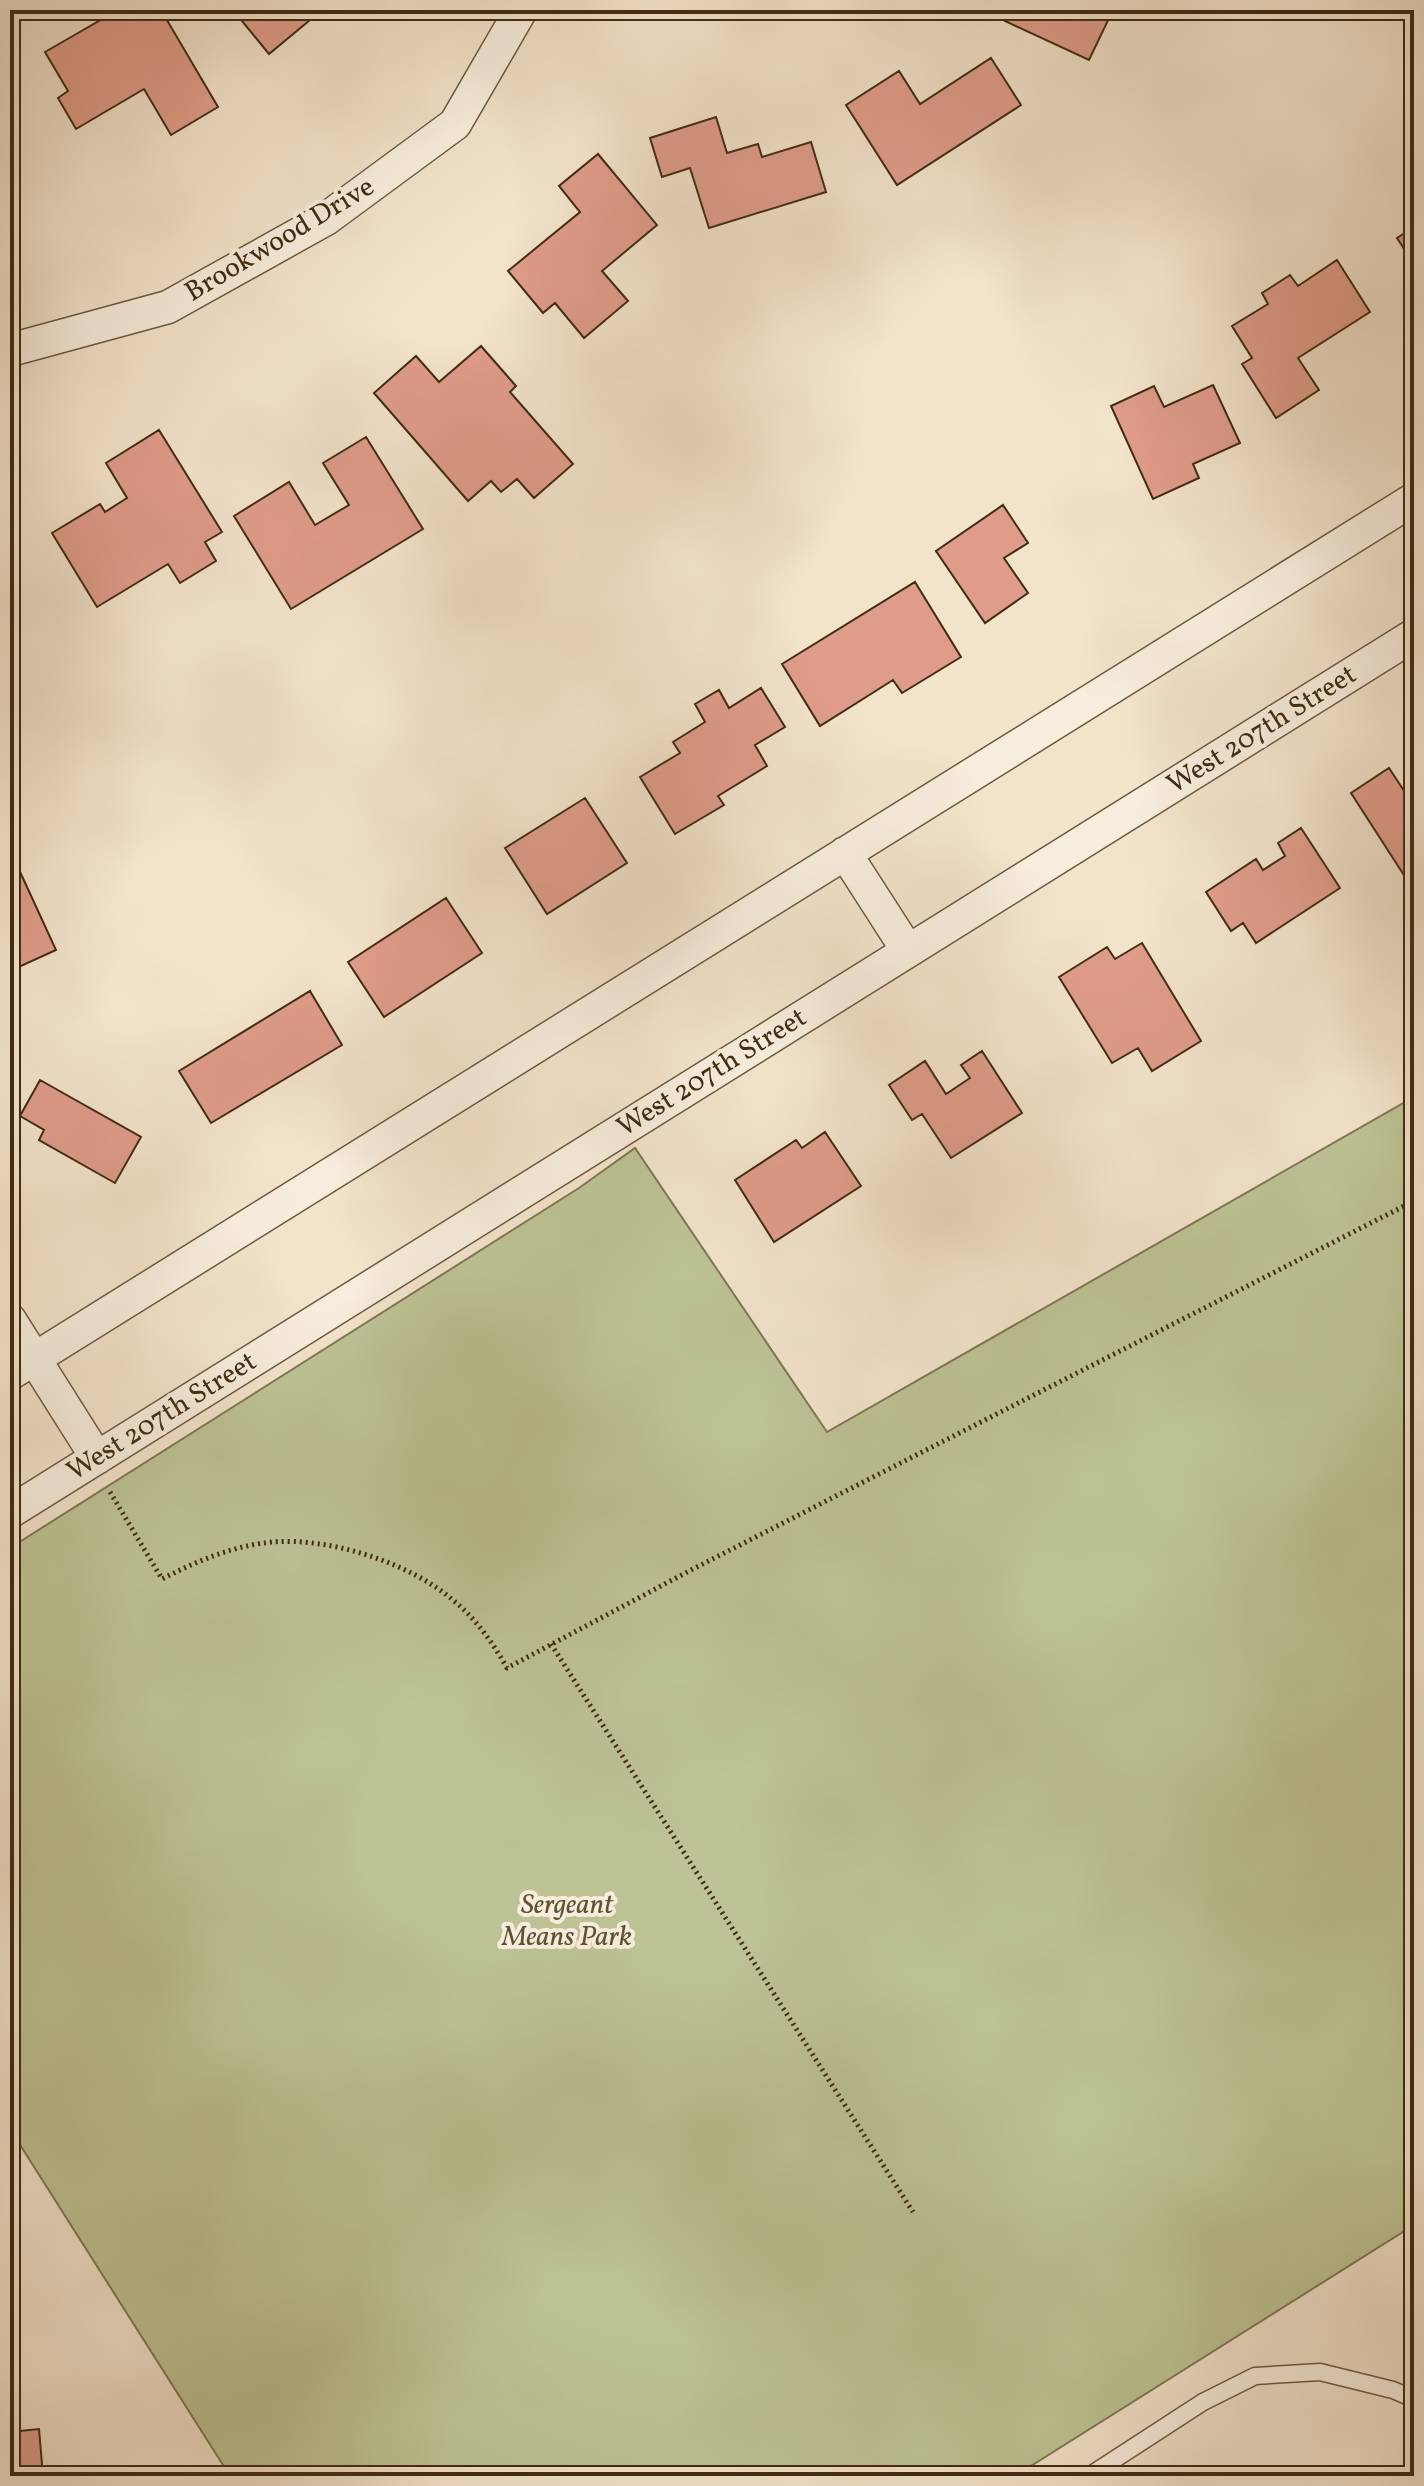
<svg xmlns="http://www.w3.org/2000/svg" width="1424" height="2486" font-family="Vollkorn,serif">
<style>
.green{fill:#bdc395;stroke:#7e7854;stroke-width:2}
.building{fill:#df9c8a;stroke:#402c12;stroke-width:2}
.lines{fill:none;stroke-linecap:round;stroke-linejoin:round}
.lane-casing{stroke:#6c5a40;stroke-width:19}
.street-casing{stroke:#6c5a40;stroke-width:35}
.path{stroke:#402c12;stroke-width:5;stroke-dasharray:2 4;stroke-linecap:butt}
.lane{stroke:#f7eddd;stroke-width:16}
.street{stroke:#f7eddd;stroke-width:32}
.labels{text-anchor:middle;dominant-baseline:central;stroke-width:8;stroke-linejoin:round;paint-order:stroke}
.street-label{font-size:28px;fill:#402c12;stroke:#f7eddd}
.park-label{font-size:28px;font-style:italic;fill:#5f5233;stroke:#f7eddd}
</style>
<rect width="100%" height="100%" fill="#f2e3cb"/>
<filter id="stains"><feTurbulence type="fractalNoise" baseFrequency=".0025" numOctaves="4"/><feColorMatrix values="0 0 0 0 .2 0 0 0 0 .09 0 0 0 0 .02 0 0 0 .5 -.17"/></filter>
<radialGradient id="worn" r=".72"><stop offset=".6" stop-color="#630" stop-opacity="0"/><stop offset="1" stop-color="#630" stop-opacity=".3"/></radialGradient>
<path class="green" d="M1414 1097V2225L1015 2476H230L10 2129V1548L579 1188 635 1148 827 1432Z"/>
<path class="building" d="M118 10H161L218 107 171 135 144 89 76 129 58 98 68 91 45 52Z
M233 10H322L269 54Z
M1010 10H1113L1089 60 1005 21Z
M991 58 1021 105 897 185 846 105 899 71 920 104Z
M716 117 727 153 758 144 762 157 811 142 826 192 709 228 690 168 662 177 650 138Z
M598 154 657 225 602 271 628 301 584 338 555 303 543 313 508 271 580 212 559 186Z
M1414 227V264L1397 238Z
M1337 260 1370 312 1298 358 1319 390 1276 418 1242 364 1252 358 1232 326 1268 304 1262 293 1290 275 1298 286Z
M481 346 516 386 510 392 573 464 534 498 517 479 501 492 491 481 468 501 374 393 416 356 439 382Z
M1213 385 1240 443 1193 464 1199 478 1153 499 1111 406 1154 386 1164 407Z
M159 430 222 532 205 542 216 561 180 583 168 564 97 607 52 533 100 504 105 512 127 498 106 463Z
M366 437 423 529 291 609 234 516 289 482 315 525 349 505 323 463Z
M1003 505 1028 543 1004 558 1028 593 985 623 936 551Z
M10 531 20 561 10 564Z
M915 582 961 657 902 693 893 680 820 726 782 664Z
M761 688 785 727 755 745 767 766 718 796 724 805 675 834 640 777 680 753 673 742 705 722 695 704 719 690 729 708Z
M1389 768 1414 806V879L1409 883 1351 793Z
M585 798 627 863 547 914 505 848Z
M1301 828 1340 888 1256 943 1243 923 1231 931 1206 892 1256 859 1263 870 1285 856 1278 843Z
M10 850 56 950 10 971Z
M446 898 482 953 384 1017 348 962Z
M1142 943 1201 1041 1152 1071 1138 1048 1112 1063 1059 977 1107 947 1115 959Z
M310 991 342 1045 211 1123 179 1071Z
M982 1051 1022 1113 951 1158 922 1114 912 1120 889 1085 925 1061 946 1094 970 1078 961 1065Z
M40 1080 141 1137 115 1183 39 1140 44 1130 20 1116Z
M825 1132 861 1186 774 1242 735 1180 796 1140 802 1148Z
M39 2429 43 2476H10V2432Z"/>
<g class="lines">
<defs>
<path id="lane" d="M1089 2476 1203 2402 1255 2376 1320 2372 1393 2390 1414 2399"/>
<path id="street" d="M10 350 168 307 326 219 455 124 521 10
M845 853 908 951
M10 1320 97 1458
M10 1374 1414 499
M10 1512 1414 635"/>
</defs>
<use href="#lane" class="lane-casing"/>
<use href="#street" class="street-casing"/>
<path class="path" d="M110 1492 162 1579C197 1561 232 1546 272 1542 329 1537 411 1563 454 1601 476 1619 493 1643 507 1668L691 1570 1414 1201
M551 1644 913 2212"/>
<use href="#lane" class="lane"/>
<use href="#street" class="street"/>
</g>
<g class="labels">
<g class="street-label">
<text transform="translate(280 240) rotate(-31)">Brookwood Drive</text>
<text transform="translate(1262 730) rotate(-32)">West 207th Street</text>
<text transform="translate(712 1073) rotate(-32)">West 207th Street</text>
<text transform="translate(162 1417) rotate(-32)">West 207th Street</text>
</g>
<g class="park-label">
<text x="567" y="1905">Sergeant<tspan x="567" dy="32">Means Park</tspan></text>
</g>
</g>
<rect width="1424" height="2486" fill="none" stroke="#f2e3cb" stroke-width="40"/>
<rect x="12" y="12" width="1400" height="2462" fill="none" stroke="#402c12" stroke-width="4"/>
<rect x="20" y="20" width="1384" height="2446" fill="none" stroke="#402c12" stroke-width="2"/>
<rect width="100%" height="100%" filter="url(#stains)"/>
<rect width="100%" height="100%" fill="url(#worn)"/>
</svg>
